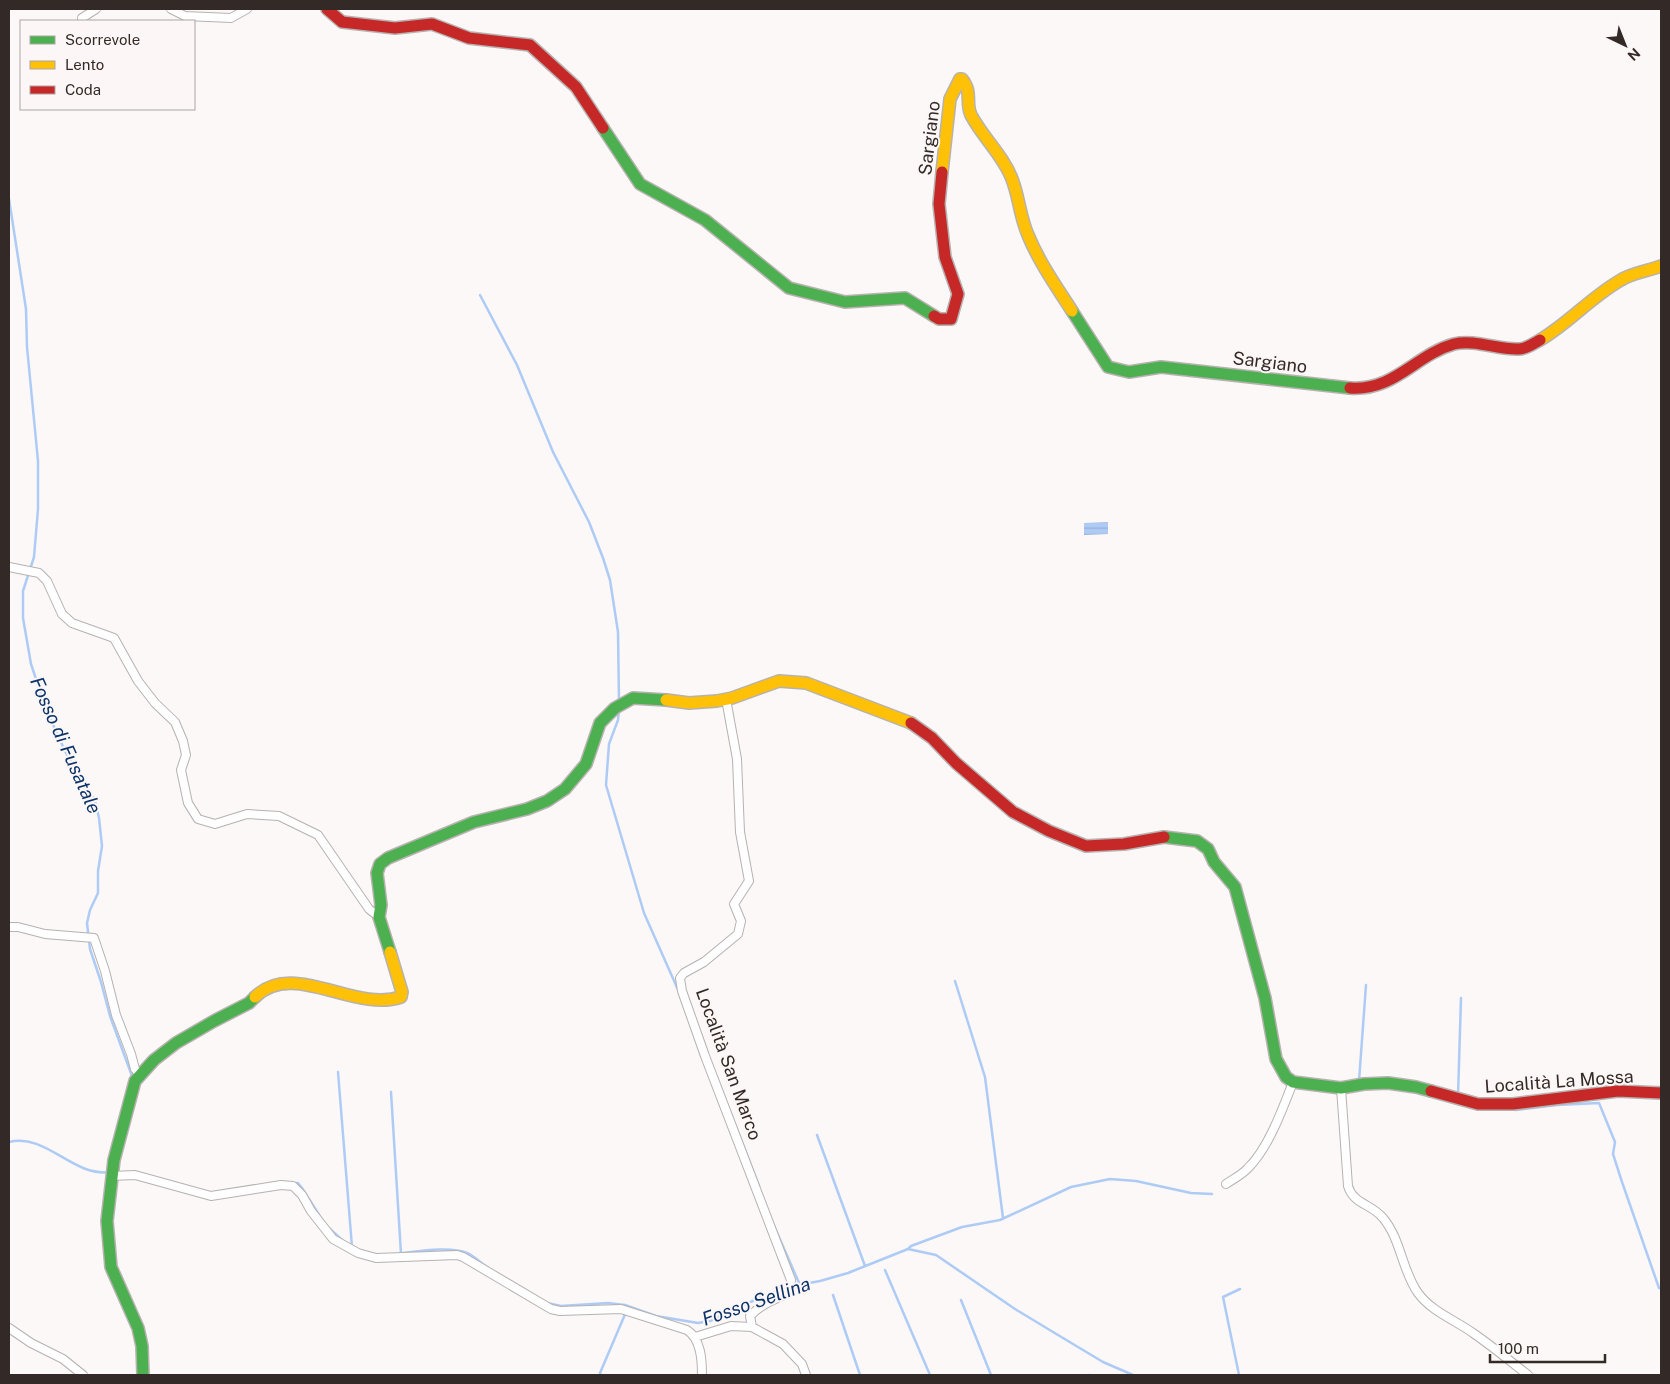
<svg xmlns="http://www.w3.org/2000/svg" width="1670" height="1384" font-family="'Public Sans',sans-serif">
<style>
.water{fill:url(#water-rules)}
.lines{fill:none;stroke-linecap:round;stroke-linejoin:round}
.stream{stroke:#aecbf6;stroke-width:2.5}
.street-casing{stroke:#b7b2b0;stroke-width:10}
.fast-casing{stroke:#b7b2b0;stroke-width:14}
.slow-casing{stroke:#b7b2b0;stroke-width:14}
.jam-casing{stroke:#b7b2b0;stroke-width:14}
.street{stroke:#fefefe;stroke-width:8}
.fast{stroke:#4caf50;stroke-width:11}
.slow{stroke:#ffc107;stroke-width:11}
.jam{stroke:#c62828;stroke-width:11}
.labels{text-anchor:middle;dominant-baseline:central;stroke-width:4;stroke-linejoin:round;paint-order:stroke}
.street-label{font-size:18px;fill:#332a27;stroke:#fcf7f6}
.water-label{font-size:19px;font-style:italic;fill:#0a3369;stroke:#fcf7f6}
</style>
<defs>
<pattern id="water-rules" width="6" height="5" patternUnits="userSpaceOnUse" patternTransform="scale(1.25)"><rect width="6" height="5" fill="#aecbf6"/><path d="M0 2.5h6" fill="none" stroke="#96aed3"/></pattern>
</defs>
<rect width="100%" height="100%" fill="#fbf8f7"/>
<path class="water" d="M1108 522V534L1084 535V523Z"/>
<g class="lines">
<path class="stream" d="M9 199 26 309 27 347 38 461V509L34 557 23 591V618L31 664 46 709 65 751 95 801 99 818 102 846 98 871V893L90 910 87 923 90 949 101 982 110 1016 132 1076
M480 295 517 365 553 452 589 522 603 558 610 580 618 632 619 702
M619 710 618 720 609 744 606 785 644 913 679 992
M955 981 985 1077 1003 1218
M338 1072 352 1247
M1359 1081 1366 985
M719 1083 759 1186
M391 1092 401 1254
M1458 1096 1461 998
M1510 1109 1516 1110 1557 1105 1599 1103 1615 1142 1613 1154 1622 1182 1659 1288 1661 1289
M817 1135 865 1266
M9 1142C47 1133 72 1177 110 1172
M293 1183H298L302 1188 321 1218
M771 1219 800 1285
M329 1228 342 1240
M908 1249 911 1246 962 1227 1000 1220 1071 1187 1110 1179 1136 1181 1191 1193 1212 1194
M403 1253C420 1251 451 1246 467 1253 474 1256 481 1263 487 1267
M885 1270 930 1375
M833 1295 860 1375
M961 1300 991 1375
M547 1303 561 1306 608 1303 625 1305 656 1316 698 1323 710 1321 759 1298 788 1287 820 1281 848 1273 908 1249 936 1255 1015 1309 1058 1335 1103 1362 1133 1375
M601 1375 600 1373 626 1312
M1088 1375H1089
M1239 1375 1223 1297 1240 1289"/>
<defs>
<path id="street" d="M171 9 185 16 231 18 247 9
M82 18 96 9
M9 567 39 573 47 581 62 614 72 623 114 638 138 681 155 703 175 722 183 741 186 755 181 770 188 803 198 819 215 824 247 814 279 816 318 835 369 909 379 917
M726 699 737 759 740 832 749 881 734 904 741 921 738 934 704 962 684 973 680 978 682 991 705 1056 791 1280 790 1292C776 1299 761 1304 750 1316L752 1327
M9 927H18L45 934 94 938 105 971 116 1015 131 1054 135 1069 140 1075
M1341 1088 1348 1186C1353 1204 1372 1204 1383 1218 1401 1239 1402 1271 1418 1293 1432 1312 1455 1320 1473 1333 1492 1346 1510 1361 1528 1375
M111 1176 135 1175 211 1196 281 1185 293 1186 302 1195 311 1211 333 1239 358 1253 376 1258 457 1255 463 1257 551 1309 560 1311 621 1309 687 1330C701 1339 702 1360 702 1375
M1226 1184C1233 1179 1242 1175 1248 1168 1268 1149 1283 1108 1293 1082
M9 1328 31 1343 63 1359 83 1375
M695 1337 731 1326 752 1327 783 1344 802 1364 806 1375"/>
<path id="fast" d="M603 128 640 184 705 220 789 288 845 302 905 298 934 316
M1072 311 1108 367 1129 372 1161 367 1350 388
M1164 837 1197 841 1208 849 1214 862 1235 887 1265 998 1276 1059 1286 1077 1293 1082 1341 1088 1364 1084 1388 1083 1416 1087 1431 1091
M390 952 379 917 381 905 377 873 380 864 388 858 474 822 527 809 547 801 565 789 586 764 600 723 615 708 633 698 666 700
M143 1375 142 1346 138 1328 111 1267 107 1221 114 1160 135 1081 154 1060 176 1043 214 1021 249 1003 255 997"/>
<path id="slow" d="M942 172 950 99 960 79H962C973 93 965 102 971 115 983 138 1003 155 1012 179 1019 197 1020 217 1028 235 1039 262 1056 286 1072 311
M1540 340C1569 323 1591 297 1621 280 1632 273 1648 271 1661 266
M666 700 689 703 717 701 732 698 779 681 806 683 911 723
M255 997C293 959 354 1013 401 997L402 992 390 952"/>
<path id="jam" d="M327 9 342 22 395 28 432 24 469 38 530 45 576 87 603 128
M934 316 939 319H951L958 294 945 257 939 204 942 172
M1350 388C1395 391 1415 355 1454 344 1475 339 1498 350 1519 349 1526 349 1533 344 1540 340
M911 723 932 738 956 763 1013 812 1049 831 1086 846 1124 844 1164 837
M1431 1091 1478 1104H1513L1618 1091 1661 1093"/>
</defs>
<use href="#street" class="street-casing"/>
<use href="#fast" class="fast-casing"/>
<use href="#slow" class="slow-casing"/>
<use href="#jam" class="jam-casing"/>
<use href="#street" class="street"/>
<use href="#fast" class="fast"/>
<use href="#slow" class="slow"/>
<use href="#jam" class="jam"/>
</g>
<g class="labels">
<g class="street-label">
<text transform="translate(929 138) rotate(-83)">Sargiano</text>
<text transform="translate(1270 362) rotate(7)">Sargiano</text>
<text transform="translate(729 1064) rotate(70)">Località San Marco</text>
<text transform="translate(1559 1081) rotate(-4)">Località La Mossa</text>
</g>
<g class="water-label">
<text transform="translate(66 745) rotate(66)">Fosso di Fusatale</text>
<text transform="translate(756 1301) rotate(-19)">Fosso Sellina</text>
</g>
</g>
<rect width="1670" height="1384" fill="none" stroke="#332a27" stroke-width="20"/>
<rect x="20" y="20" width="175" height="90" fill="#fcf7f6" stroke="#aca5a3"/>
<rect x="30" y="36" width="25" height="8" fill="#4caf50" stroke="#aca5a3"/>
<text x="65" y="45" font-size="15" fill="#332a27">Scorrevole</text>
<rect x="30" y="61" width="25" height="8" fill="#ffc107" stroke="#aca5a3"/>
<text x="65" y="70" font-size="15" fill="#332a27">Lento</text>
<rect x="30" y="86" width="25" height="8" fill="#c62828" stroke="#aca5a3"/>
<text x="65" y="95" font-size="15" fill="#332a27">Coda</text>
<g transform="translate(1625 45) rotate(137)" stroke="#fcf7f6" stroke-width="4" paint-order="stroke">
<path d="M0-4L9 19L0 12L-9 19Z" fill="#332a27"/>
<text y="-8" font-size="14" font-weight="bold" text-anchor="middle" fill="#332a27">N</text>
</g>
<path d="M1490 1354v8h115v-8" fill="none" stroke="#332a27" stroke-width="2.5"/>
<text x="1498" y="1354" font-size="15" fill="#332a27" stroke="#fcf7f6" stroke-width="4" paint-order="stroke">100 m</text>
</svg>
